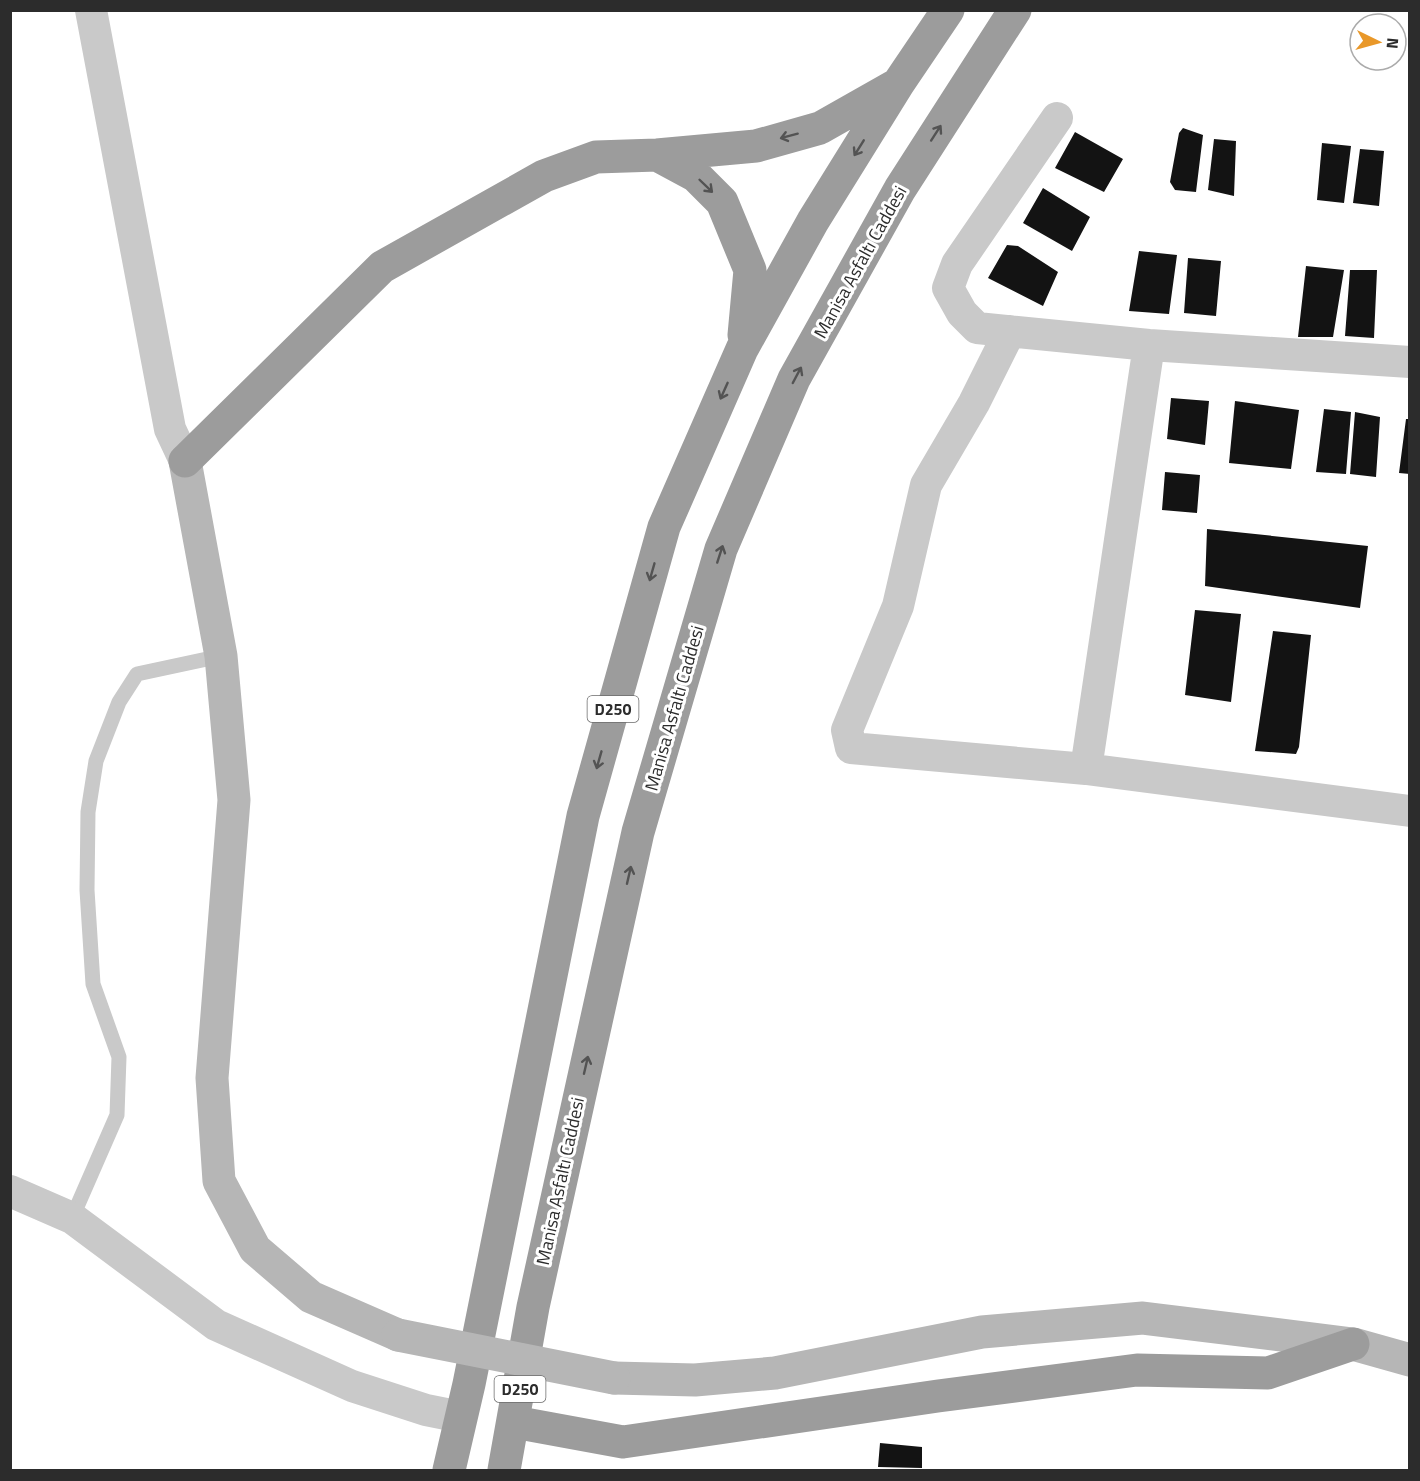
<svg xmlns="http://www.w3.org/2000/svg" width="1420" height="1481" font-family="'Titillium Web',sans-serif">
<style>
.building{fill:#131313}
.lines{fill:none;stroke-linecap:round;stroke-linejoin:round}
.service{stroke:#c9c9c9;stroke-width:15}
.minor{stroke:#c9c9c9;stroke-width:32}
.secondary{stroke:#b6b6b6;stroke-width:33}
.trunk{stroke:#9c9c9c;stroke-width:33}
.secondary-bridge{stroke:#b6b6b6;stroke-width:33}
.oneway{stroke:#535353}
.labels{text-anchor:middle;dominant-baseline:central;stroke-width:6;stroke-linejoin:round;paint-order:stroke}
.shield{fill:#fff;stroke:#6b6b6b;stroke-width:1.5}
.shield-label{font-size:16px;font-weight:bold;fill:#2c2c2c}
.street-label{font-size:18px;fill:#2c2c2c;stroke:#fff}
</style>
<rect width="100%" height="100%" fill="#fff"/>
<path class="building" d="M1183 128 1203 135 1196 192 1175 190 1170 182 1179 133Z
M1075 132 1123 159 1104 192 1055 168Z
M1214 139 1236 141 1234 196 1208 190Z
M1322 143 1351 146 1344 203 1317 200Z
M1360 149 1384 151 1379 206 1353 203Z
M1043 188 1090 217 1072 251 1023 223Z
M1007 245 1018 246 1058 272 1043 306 988 278Z
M1139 251 1177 255 1169 314 1129 311Z
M1188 258 1221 261 1216 316 1184 313Z
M1306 266 1344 270 1333 337H1298Z
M1350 270H1377L1374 338 1345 336Z
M1171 398 1209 401 1205 445 1167 439Z
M1235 401 1299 410 1291 469 1229 463Z
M1324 409 1351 412 1346 474 1316 472Z
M1355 412 1380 417 1376 477 1350 474Z
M1406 419H1410V474L1399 473Z
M1165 472 1200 475 1197 513 1162 510Z
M1207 529 1368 546 1360 608 1205 586Z
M1195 610 1241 614 1231 702 1185 695Z
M1273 631 1311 635 1299 747 1296 754 1255 751Z
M880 1443 922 1447V1468L878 1467Z"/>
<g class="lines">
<path class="service" d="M72 1218 117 1115 119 1057 93 984 87 890 88 812 96 761 119 702 137 674 221 656"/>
<path class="minor" d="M91 10 170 429 185 461
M1057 118 957 264 948 288 962 313 977 328 1149 345 1410 362
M1010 331 974 403 926 485 898 606 847 730 851 748 1086 769 1410 811
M1086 769 1149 345
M10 1191 72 1218 216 1325 352 1386 426 1410 461 1417"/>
<path class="secondary" d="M185 461 221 656 234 800 212 1078 219 1181 255 1249 311 1297 398 1335
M614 1378 695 1380 775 1373 982 1332 1143 1318 1353 1344 1410 1360"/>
<path class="trunk" d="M657 155 696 176 722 202 750 270 744 335
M185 461 382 267 544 176 596 157 657 155 756 146 820 128 896 85
M514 1422 623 1442 938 1396 1137 1370 1268 1373 1353 1344
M449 1470 469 1384 583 816 664 527 742 349 813 221 898 84 948 10
M504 1470 533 1307 638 832 721 549 794 379 900 189 1015 10"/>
<path class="secondary-bridge" d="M398 1335 614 1378"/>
</g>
<defs><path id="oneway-shaft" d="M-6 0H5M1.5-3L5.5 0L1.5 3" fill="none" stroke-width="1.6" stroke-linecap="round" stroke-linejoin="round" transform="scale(1.5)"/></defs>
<g class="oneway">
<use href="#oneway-shaft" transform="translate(936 133) rotate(-57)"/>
<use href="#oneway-shaft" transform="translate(789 136) rotate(165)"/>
<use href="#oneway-shaft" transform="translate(859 148) rotate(122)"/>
<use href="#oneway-shaft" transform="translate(706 186) rotate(44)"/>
<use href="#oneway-shaft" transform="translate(797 375) rotate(-62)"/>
<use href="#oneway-shaft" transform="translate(724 391) rotate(114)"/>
<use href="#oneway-shaft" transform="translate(720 554) rotate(-72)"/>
<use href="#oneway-shaft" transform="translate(652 572) rotate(106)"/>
<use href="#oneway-shaft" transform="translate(599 760) rotate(106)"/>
<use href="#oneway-shaft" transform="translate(629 875) rotate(-77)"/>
<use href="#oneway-shaft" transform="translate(586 1065) rotate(-77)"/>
</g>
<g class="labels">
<g class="shield">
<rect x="587.5" y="696" width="51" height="26" rx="4.5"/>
<rect x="494.5" y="1376" width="51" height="26" rx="4.5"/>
</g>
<g class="shield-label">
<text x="613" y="709">D250</text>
<text x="520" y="1389">D250</text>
</g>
<g class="street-label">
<text transform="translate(860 262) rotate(-61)">Manisa Asfaltı Caddesi</text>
<text transform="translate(674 708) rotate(-74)">Manisa Asfaltı Caddesi</text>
<text transform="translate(560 1181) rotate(-78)">Manisa Asfaltı Caddesi</text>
</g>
</g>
<rect width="1420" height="1481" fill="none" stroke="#2c2c2c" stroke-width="24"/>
<g transform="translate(1378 42) rotate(95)"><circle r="28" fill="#ffffff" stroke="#ababab" stroke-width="1.5"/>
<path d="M0-4.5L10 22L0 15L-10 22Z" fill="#e99829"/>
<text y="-9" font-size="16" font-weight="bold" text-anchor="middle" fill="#2c2c2c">N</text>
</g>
</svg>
